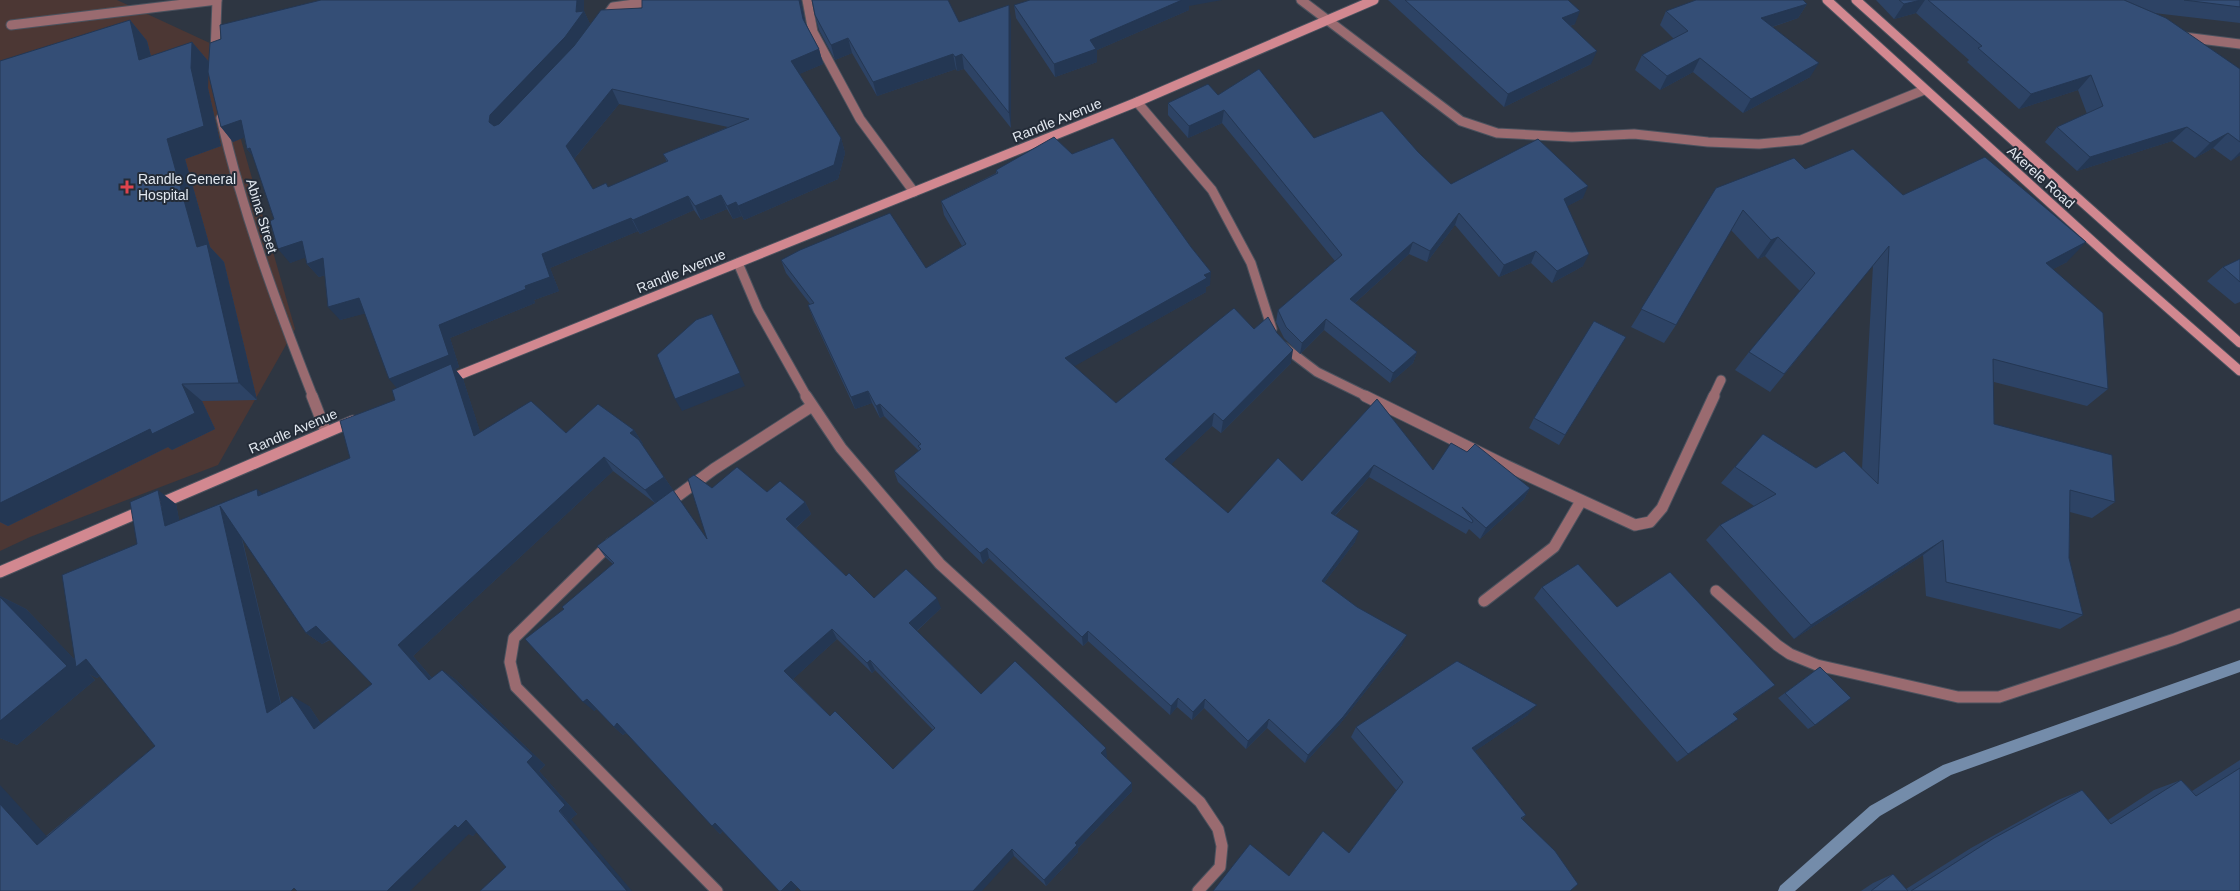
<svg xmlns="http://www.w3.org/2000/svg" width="2240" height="891" font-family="Arial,sans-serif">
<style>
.medical{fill:#4c3734}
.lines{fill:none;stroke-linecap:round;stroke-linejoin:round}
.stream{fill:#748caa;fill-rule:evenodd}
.lane-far1-casing{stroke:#4b525e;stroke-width:11}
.lane-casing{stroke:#4b525e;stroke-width:13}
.street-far1-casing{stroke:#4b525e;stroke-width:11}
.street-casing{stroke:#4b525e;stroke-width:13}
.secondary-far1-casing{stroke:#4b525e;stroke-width:11}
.secondary-casing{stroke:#4b525e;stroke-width:13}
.lane-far1{stroke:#9a6b70;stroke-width:9}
.lane{stroke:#9a6b70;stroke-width:11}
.street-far1{stroke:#9a6b70;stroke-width:9}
.street{stroke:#9a6b70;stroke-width:11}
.secondary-far1{stroke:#d28890;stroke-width:9}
.secondary{stroke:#d28890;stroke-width:11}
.wall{fill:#2d4365;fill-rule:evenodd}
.shaded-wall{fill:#243753}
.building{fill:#344e76;stroke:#243753;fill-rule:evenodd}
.health-dot{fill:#e0444e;stroke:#242c38;stroke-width:2}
.labels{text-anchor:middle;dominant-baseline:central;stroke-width:4;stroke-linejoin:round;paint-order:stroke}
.street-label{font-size:14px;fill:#e1e7ef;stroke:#242c38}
.poi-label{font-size:14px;fill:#e1e7ef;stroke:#242c38;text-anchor:start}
</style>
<rect width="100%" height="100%" fill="#2e3642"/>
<path class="medical" d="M0 0H117L214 45 295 329 218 465 30 537 0 551Z"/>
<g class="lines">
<path class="stream" d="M2240 660V672L1951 775 1880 816 1795 891H1778L1780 886 1870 806 1943 765Z"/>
<defs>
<path id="lane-far1" d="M11 25 217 0"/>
<path id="lane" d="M1716 591 1777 645 1790 654 1817 665 1958 697H1999L2175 639 2240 614"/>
<path id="street-far1" d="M807 0 813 32 860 119 914 192
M1301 0 1461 121 1497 133 1572 137 1634 134 1708 142 1759 144 1801 140 1924 90
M603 21 613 7 662 0
M2184 37 2240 44
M215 54 217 0
M1137 102 1212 190 1251 263 1272 329
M221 118C243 214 277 305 313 397
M738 263 758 310 807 397
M1284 347 1317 372 1368 397
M1713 397 1721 380"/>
<path id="street" d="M312 396 326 432
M806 396 841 448 940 564 1200 802 1218 829 1222 846 1220 867 1198 891
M1365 396 1507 466 1635 525 1650 522 1662 508 1714 396
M668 503 714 469 812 406
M611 543 514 638 510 662 516 687 717 891
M1484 601 1554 547 1581 501"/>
<path id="secondary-far1" d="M1827 0 2113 260 2240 371
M1856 0 2240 343
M447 380 1137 102 1374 0"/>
<path id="secondary" d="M157 505 353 421
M0 572 144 510"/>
</defs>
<use href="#lane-far1" class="lane-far1-casing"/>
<use href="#lane" class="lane-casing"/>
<use href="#street-far1" class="street-far1-casing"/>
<use href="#street" class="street-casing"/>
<use href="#secondary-far1" class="secondary-far1-casing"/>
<use href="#secondary" class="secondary-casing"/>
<use href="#lane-far1" class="lane-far1"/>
<use href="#lane" class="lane"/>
<use href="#street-far1" class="street-far1"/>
<use href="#street" class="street"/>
<use href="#secondary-far1" class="secondary-far1"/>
<use href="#secondary" class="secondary"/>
</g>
<path class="wall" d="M584 0V11L590 24 642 8V0H801V1L805 22 819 49 823 64 799 74 841 138 845 153 838 179 744 220 742 216 733 219 727 209 701 220 694 210 640 234 638 231 550 268 559 291 534 300 535 303 450 338 459 367 455 369 463 379 480 432 566 433 634 430 643 444 642 445 673 490 655 503 613 471 413 656 432 678 442 670 456 680 545 765 539 771 577 814 571 819 506 867 476 832 473 836 469 834 46 836 155 746 100 676 97 678 89 674 95 680 17 745 0 738V596L26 609 74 659 137 544 176 504 179 520 263 494 350 458 395 400 397 388 365 313 340 320 325 275 319 277 307 264 305 257 290 263 274 219 253 156 247 149 244 137 233 142 221 127 208 72V88L221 146 185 159 210 247 224 262 257 400 202 401 215 429 172 450 168 447 8 526 0 522V61L130 20 147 41 151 56 192 42 209 62ZM619 104 728 127 663 154 667 162 608 187 593 189 574 159ZM242 538 306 633 322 644 330 640 372 684 321 724 309 706 281 703Z
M1388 0H1568L1575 24 1570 26 1591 64 1504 107Z
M1876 0H2240V23L2154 13 2240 69V155L2231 161 2213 148 2195 158 2172 141 2077 171 2045 142 2057 127 2087 114 2078 90 2019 109 1967 62 1969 60 1916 13 1894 19Z
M1807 4 1798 18 1772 27 1810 77 1743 113 1693 72 1660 90 1635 70 1642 55 1674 39 1660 25 1666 11Z
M1014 5 1189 6V10L1097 50V62L1055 77 1016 18Z
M815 15 959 22 1011 20V128L964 69 957 71 956 69 877 96 852 53 835 60 819 30Z
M1218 95 1314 138 1418 152 1451 184 1583 198 1567 206 1583 266 1552 283 1531 263 1499 277 1455 225 1427 262 1409 254 1355 303 1417 352 1413 363 1390 383 1324 330 1300 354 1284 338 1276 322 1278 310 1335 261 1222 123 1188 138 1168 115V103Z
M1805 169 1903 195 2067 262 2053 269 2108 389 2087 406 1994 382V424L2115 502 2092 518 2070 512 2069 558 2083 615 2060 629 1926 596 1923 555 1794 639 1706 540 1720 525 1754 506 1721 483 1763 434 1816 468 1862 469 1873 265 1770 392 1735 370 1749 352 1800 291 1765 256 1758 259 1731 230 1676 325 1664 343 1631 327 1716 188Z
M996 170 1210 285 1206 287V292L1074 366 1116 403 1254 329 1291 363 1221 433 1212 426 1171 464 1228 513 1302 481 1377 399 1433 470 1530 488 1524 499 1480 539 1469 529 1466 534 1369 477 1335 516 1355 542 1324 583 1402 645 1339 725 1305 763 1267 728 1246 749 1204 708 1192 720 1177 707 1170 715 1088 641 1083 646 989 558 983 564 898 482 894 471 919 451 884 416 880 418 872 403 855 409 813 318 808 305 810 304 786 273 781 260 926 268 962 246 944 215 941 201 996 173Z
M2240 259V302L2235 304 2207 281 2223 267Z
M1626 337 1559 445 1529 428 1534 418Z
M712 488 767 492 805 502 811 514 796 528 846 576 874 598 941 608 917 631 981 694 1107 757 1106 758 1132 783V791L1078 848V852L1046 886 1014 856 797 887 794 891 723 831 720 834 626 733 623 735 614 727 597 709 594 711 564 609 613 564 606 558 597 546 707 539ZM837 639 872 673 875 670 933 730 893 769 830 716 793 679Z
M1542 587 1617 607 1775 685 1733 715 1738 719 1677 762 1534 598Z
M1820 667 1815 725 1808 729 1778 698Z
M1528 715 1475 751 1526 815 1522 819 1289 876 1349 853 1397 791 1351 737 1356 727Z
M2240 760V891H1861L1873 883 1893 874 1906 889 1971 848 2058 800 2082 790 2108 820 2154 790 2181 780 2192 791Z"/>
<path class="shaded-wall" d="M577 0H584V12V11L591 26 572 52 498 130 489 122 490 115 576 12Z
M799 0H801V1L807 33 803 19Z
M1182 0H1222L1189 6V10L1097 50V62L1055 77 1054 64 1090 40Z
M1921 0H1925L1916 13 1894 19 1904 4Z
M1807 4 1798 18 1753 33 1761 18Z
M1009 5 1011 20V128L1009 113Z
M1580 11 1575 24 1557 30 1562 18Z
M130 20 147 41 157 80 139 60Z
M848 38 852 53 835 60 831 45Z
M192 42 209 62 208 88 221 146 185 159 210 247 224 262 257 400 239 383 197 247 167 139 191 68Z
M819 49 823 64 795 76 791 61Z
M1597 51 1591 64 1504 107 1508 94Z
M953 54 956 69 877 96 873 82Z
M962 54 964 69 957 71 955 57Z
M1700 58 1693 72 1660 90 1667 76Z
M1819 63 1810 77 1743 113 1751 99Z
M2091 75 2078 90 2019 109 2031 94Z
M612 89 619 104 573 160 566 146Z
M1224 110 1222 123 1188 138 1189 126Z
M241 120 253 134 233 142 221 127Z
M2187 127 2172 141 2077 171 2090 157Z
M2228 133 2213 148 2195 158 2210 143Z
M841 138 845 153 838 179 744 220 738 206Z
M250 148 259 163 247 149Z
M2240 152V155L2231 161Z
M1588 186 1583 198 1558 211 1564 199Z
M721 195 727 209 701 220 695 206Z
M688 196 694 210 640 234 633 220Z
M736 202 742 216 733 219 727 206Z
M1459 213 1455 225 1427 262 1430 251Z
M631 218 638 231 550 268 559 291 534 300 535 303 450 338 459 367 455 369 463 379 486 450 400 392 389 379 439 325 525 286 542 254Z
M1778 237 1765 256 1758 259 1771 240Z
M302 241 313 255 290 263 278 249Z
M1413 242 1409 254 1347 310 1350 299Z
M2086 242 2067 262 2028 282 2046 263Z
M1536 251 1531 263 1499 277 1504 265Z
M1589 254 1583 266 1552 283 1557 271Z
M323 258 335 272 319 277 307 264Z
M1211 272 1210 285 1206 287V292L1066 371 1065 358Z
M359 298 371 312 340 320 328 307Z
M712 314 745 386 682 411 675 399Z
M1326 319 1324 330 1300 354 1302 343Z
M1293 350 1291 363 1221 433 1223 421Z
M1417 352 1413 363 1390 383 1393 373Z
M182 384 202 401 215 429 172 450 168 447 8 526 0 522V503Z
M868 391 872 403 855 409 851 397Z
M880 404 884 416 880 418 876 406Z
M1214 413 1212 426 1164 471 1165 459Z
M634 430 643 444 639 448 630 433Z
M604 457 613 471 413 656 443 691 429 680 398 645Z
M1374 465 1369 477 1327 524 1331 513Z
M664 477 673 490 655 503 645 490Z
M1530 488 1524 499 1480 539 1486 528Z
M257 489 273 503 258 496Z
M158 490 176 504 183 539 165 526Z
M805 502 811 514 792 531 786 519Z
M220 506 237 519 285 723 267 713Z
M1359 531 1355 542 1318 591 1322 581Z
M1943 540 1923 555 1794 639 1811 625Z
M987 548 989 558 983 564 980 553Z
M0 596 26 609 79 664 86 659 107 670 97 678 89 674 95 680 17 745 0 738Z
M937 598 941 608 913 634 909 623Z
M316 626 333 637 322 644 306 633Z
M832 629 837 639 791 681 784 671Z
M1088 631V641L1083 646 1082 637Z
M1407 635 1402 645 1339 725 1305 763 1308 755Z
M870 660 875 670 872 673 867 663Z
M442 670 456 680 545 765 539 771 577 814 571 819 632 891H627Z
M292 696 309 706 331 739 314 729Z
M1178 698 1177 707 1170 715 1171 706Z
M587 699 598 708 594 711 583 702Z
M1205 699 1204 708 1192 720 1193 712Z
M1537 705 1528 715 1465 758 1472 748Z
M1269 719 1267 728 1246 749 1248 741Z
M1738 719 1726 728 1677 762 1688 754Z
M617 723 627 732 623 735 614 727Z
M1106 748 1107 757 1101 762V753Z
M1132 783V791L1078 848V852L1046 886 1044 880 1075 843Z
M0 785 61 852 37 845 0 804Z
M466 820 481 828 473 836 469 834 410 891H387L455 825Z
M715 823 723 831 720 834 712 826Z
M1012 849 1014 856 982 891H973Z
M791 881 798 887 794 891H781Z"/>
<path class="building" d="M321 0H577L576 12 584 11 565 37 490 115 489 122 494 126 499 124 574 46 601 10 642 8V0H799L803 19 819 49 791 61 841 138 834 165 738 206 736 202 727 206 721 195 695 206 688 196 633 220 631 218 542 254 550 277 525 286 526 289 439 325 449 355 389 379 359 298 328 307 323 258 307 264 302 241 278 249 270 221 274 219 250 148 247 149 241 120 221 127 208 72 210 43 221 39 220 25ZM612 89 749 119 663 154 668 161 608 187 606 183 593 189 566 146Z
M812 0H948L959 22 1009 5V113L962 54 955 57 953 54 873 82 848 38 831 45 815 15Z
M1030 0H1182L1090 40 1096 49 1054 64 1014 5Z
M1405 0H1568L1580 11 1562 18 1597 51 1508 94Z
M1696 0H1803L1807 4 1761 18 1819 63 1751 99 1700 58 1667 76 1642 55 1688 31 1666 11Z
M1899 0H1921L1904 4Z
M1928 0H2124L2166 18 2240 69V142L2228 133 2210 143 2187 127 2090 157 2057 127 2103 106 2091 75 2031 94 1978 48 1982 46Z
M2184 0H2240V7Z
M130 20 139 60 192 42 191 68 204 126 167 139 197 247 207 244 239 383 182 384 195 413 152 434 150 429 0 503V61Z
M1259 69 1314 138 1382 111 1418 152 1451 184 1538 139 1588 186 1564 199 1589 254 1557 271 1536 251 1504 265 1459 213 1430 251 1413 242 1350 299 1417 352 1393 373 1326 319 1302 343 1286 327 1278 310 1342 255 1224 110 1189 126 1168 103 1208 84 1218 95Z
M1054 137 1072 154 1113 138 1191 247 1211 272 1204 275 1207 278 1065 358 1116 403 1234 308 1254 329 1268 317 1277 333 1293 350 1223 421 1214 413 1165 459 1228 513 1278 458 1302 481 1377 399 1433 470 1451 443 1467 452 1475 444 1530 488 1486 528 1462 507 1473 521 1472 523 1374 465 1331 513 1359 531 1322 581 1357 607 1407 635 1343 717 1308 755 1269 719 1248 741 1205 699 1193 712 1178 698 1171 706 1088 631 1082 637 987 548 980 553 894 471 921 449 918 446 921 444 880 404 876 406 868 391 851 397 808 305 814 303 781 260 800 250 890 213 926 268 966 244 941 201 998 173 996 170Z
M1853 149 1903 195 1985 157 2086 242 2046 263 2103 313 2108 389 1993 359 1994 424 2112 455 2115 502 2070 490 2069 558 2083 615 1946 582 1943 540 1811 625 1720 525 1776 494 1735 467 1763 434 1816 468 1844 451 1878 484 1889 246 1784 374 1749 352 1815 273 1778 237 1771 240 1743 210 1676 325 1641 309 1716 188 1794 158 1805 169Z
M2240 259V282L2223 267Z
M712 314 740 373 675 399 657 355 696 320Z
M1594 321 1626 337 1565 435 1534 418Z
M451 364 474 436 531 401 566 433 598 404 634 430 630 433 639 440 664 477 645 490 604 457 398 645 429 680 442 670 533 756 527 762 565 805 559 811 627 891H480L506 867 466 820 458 828 455 825 387 891H297L294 888 291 891H0V804L37 845 155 746 86 659 76 667 62 575 137 544 130 502 158 490 165 526 257 489 258 496 350 458 340 421 395 400 392 390ZM220 506 306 633 316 626 372 684 314 729 292 696 267 713Z
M737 467 767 492 780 481 805 502 786 519 846 576 849 573 874 598 906 569 937 598 909 623 981 694 1015 661 1106 748 1101 753 1132 783 1075 843 1077 845 1044 880 1012 849 973 891H801L791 881 781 891H779L715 823 712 826 617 723 614 727 587 699 583 702 525 639 564 609 562 607 614 563 597 546 673 490 707 539 688 479 694 475 712 488ZM832 629 867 663 870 660 935 728 893 769 835 711 830 716 784 671Z
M1578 564 1617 607 1670 572 1775 685 1733 714 1738 719 1688 754 1542 587Z
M0 597 67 666 0 721Z
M1457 661 1537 705 1472 748 1526 815 1521 818 1555 851 1578 884 1570 891H1213L1250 844 1289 876 1323 831 1349 853 1403 782 1356 727Z
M1820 667 1851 698 1815 725 1785 693Z
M2240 768V891H1911L1994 838 2082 790 2111 824 2181 780 2196 796Z
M1893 874 1908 891H1871Z"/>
<path class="health-dot" d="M124.5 179.5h5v5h5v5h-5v5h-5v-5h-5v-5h5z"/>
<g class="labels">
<g class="street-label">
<text transform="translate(1057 120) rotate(-22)">Randle Avenue</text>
<text transform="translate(2041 177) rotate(42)">Akerele Road</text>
<text transform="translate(262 216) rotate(73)">Abina Street</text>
<text transform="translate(681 271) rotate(-22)">Randle Avenue</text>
<text transform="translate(293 431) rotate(-23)">Randle Avenue</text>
</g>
<g class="poi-label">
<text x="138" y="179">Randle General<tspan x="138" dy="16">Hospital</tspan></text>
</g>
</g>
</svg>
